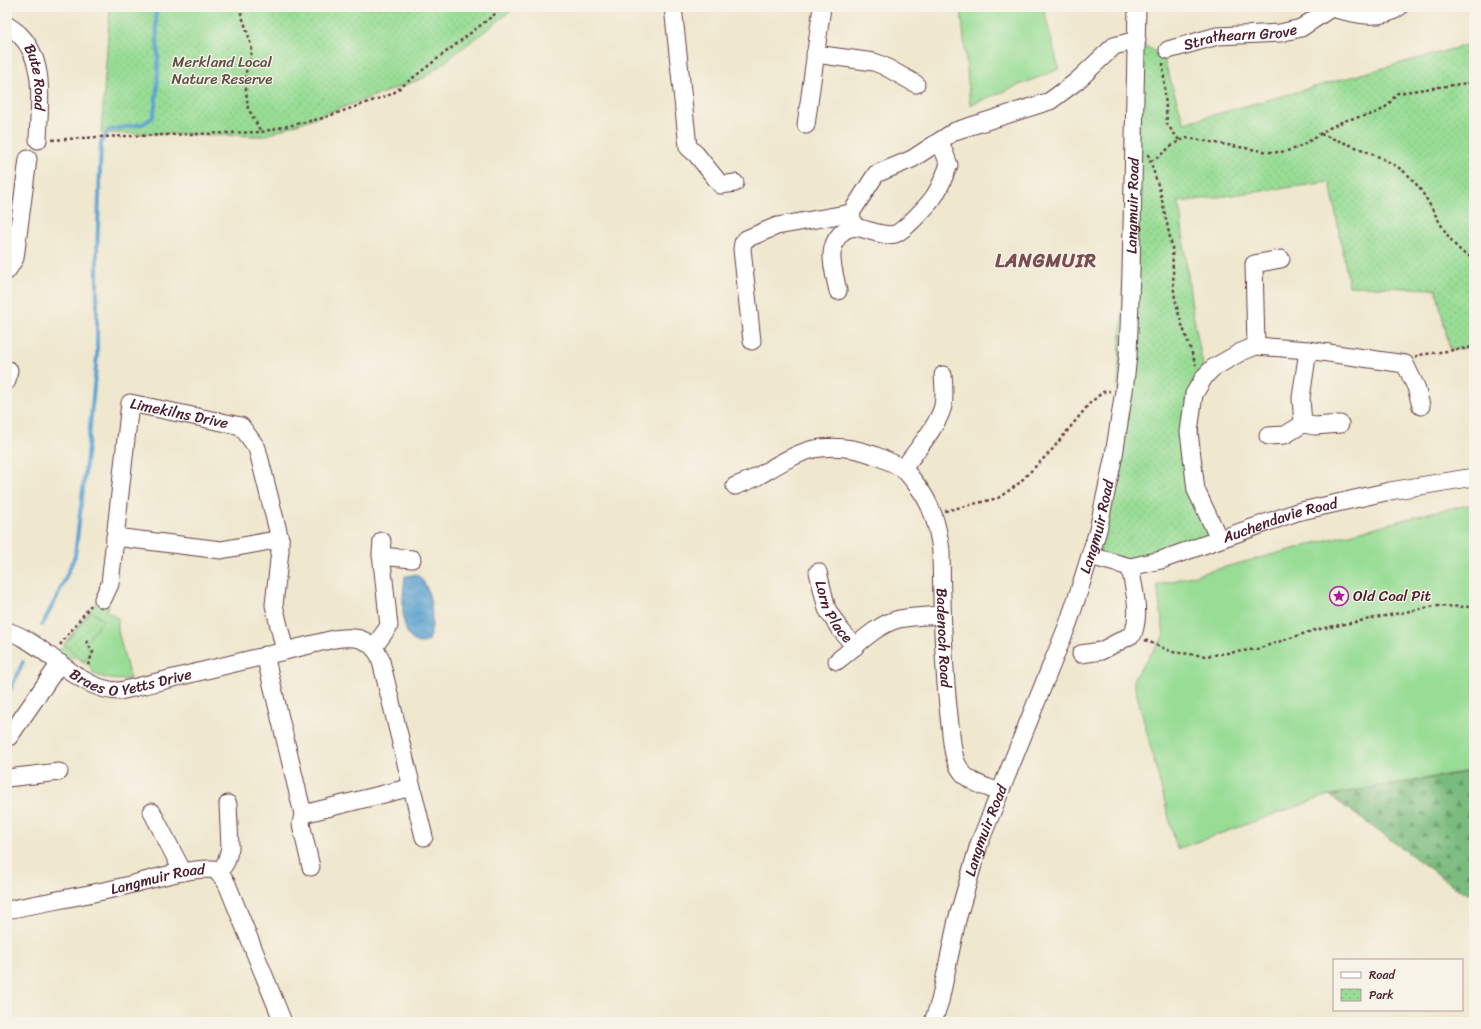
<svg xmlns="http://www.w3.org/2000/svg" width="1481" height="1029" font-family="Sriracha,sans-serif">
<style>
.grass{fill:#98dd95;stroke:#717e60}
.forest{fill:url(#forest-firs);stroke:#626e54}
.park{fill:url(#park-dots);stroke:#717e60}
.water{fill:url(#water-waves);stroke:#52617e}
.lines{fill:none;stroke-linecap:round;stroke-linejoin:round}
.stream{stroke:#5ba3d2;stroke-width:4}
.minor-casing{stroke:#633d43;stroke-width:19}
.path{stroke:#633d43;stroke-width:2.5;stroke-dasharray:3 3;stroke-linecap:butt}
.minor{stroke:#fff;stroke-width:17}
.labels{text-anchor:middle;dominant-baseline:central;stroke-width:3;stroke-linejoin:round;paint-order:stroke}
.street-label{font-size:15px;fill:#4a1f2b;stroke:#f7f3e8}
.park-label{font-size:15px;fill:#5e4e46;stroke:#f7f3e8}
.poi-label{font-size:15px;fill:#4a1f2b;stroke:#f7f3e8;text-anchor:start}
.district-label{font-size:19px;font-weight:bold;letter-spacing:1px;fill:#7b4d50;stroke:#f7f3e8}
</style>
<defs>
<pattern id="forest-firs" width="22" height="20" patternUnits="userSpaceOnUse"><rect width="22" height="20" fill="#7abc7e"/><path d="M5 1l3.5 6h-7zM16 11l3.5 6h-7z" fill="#669867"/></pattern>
<pattern id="park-dots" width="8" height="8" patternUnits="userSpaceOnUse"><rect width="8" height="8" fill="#98dd95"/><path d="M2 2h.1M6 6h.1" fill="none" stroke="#84bd81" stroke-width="1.8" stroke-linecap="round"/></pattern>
<pattern id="water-waves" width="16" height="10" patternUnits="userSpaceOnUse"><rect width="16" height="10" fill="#5ba3d2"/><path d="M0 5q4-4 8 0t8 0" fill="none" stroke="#4d84ab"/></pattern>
</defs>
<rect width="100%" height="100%" fill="#f7f3e8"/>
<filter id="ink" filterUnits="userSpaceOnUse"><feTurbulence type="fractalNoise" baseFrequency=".025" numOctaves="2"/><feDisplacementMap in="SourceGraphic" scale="8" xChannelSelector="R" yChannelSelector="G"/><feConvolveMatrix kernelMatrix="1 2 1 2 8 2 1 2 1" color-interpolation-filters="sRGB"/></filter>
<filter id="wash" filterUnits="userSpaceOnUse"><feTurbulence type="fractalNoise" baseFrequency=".012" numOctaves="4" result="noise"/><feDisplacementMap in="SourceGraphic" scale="16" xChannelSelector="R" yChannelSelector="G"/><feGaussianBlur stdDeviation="0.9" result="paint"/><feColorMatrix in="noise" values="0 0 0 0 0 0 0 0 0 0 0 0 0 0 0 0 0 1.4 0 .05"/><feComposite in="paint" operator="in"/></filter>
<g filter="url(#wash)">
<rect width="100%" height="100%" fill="#efe7ce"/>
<path class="grass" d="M961 7H1043L1059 69 970 105Z
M1474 504V770L1329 795 1177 849 1133 679 1164 636 1157 585 1433 512Z
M99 599 109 605 106 611 118 618V631L130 679C116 681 105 679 93 673L91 667 76 657 70 658 59 651Z"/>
<path class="forest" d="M1474 771V895L1459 890 1329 795Z"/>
<path class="park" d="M110 7H516L424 78 264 136 101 133Z
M1137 40 1163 57 1184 123 1474 43V347L1450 350 1436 289 1349 286 1330 182 1179 202 1192 308 1205 376 1194 394 1196 490 1219 539 1161 560 1098 559 1114 455Z
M91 611 103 620 85 643 90 652 84 661 64 645Z"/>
<path class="water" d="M416 574C429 582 432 604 432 619 433 626 430 634 429 641 427 642 423 643 420 643 397 640 403 592 405 576Z"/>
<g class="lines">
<path class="stream" d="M42 625 57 597 75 556 88 447 97 356V254L101 142 109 130 143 124 153 117C161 80 158 45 155 7
M7 697 23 662"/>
</g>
</g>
<g filter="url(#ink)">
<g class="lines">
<defs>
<g id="minor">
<path d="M673 7 688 147 696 154 721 185 735 183"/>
<path id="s1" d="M7 25C11 28 16 31 19 34 47 61 39 105 38 140"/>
<path id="s2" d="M1168 50 1217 36 1280 33 1301 28 1331 8C1352 13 1380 22 1399 7"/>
<path d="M815 54 874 62 884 66 916 84"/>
<path d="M806 125 822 7"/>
<path d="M854 227 851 213 876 174 912 159 955 131 1050 101 1077 81 1114 46 1137 40"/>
<path d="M7 271 15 258 28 159"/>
<path d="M838 291C836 281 831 264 832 254 833 240 843 225 859 228 870 230 884 237 895 234 902 233 928 205 933 198 940 189 944 176 949 165L940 141"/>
<path d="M752 341 742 249 743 243 746 239 777 226 851 213"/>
<path d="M1256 346 1254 264 1281 259"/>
<path d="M7 381 9 370"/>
<path d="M1303 424 1301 398 1308 350"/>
<path d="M1268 436 1285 435 1303 424 1315 426 1340 424"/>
<path d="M903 469C915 452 938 426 943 406 945 396 944 386 943 375"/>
<path id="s3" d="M735 486C743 483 752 480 760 475 777 465 794 454 814 449 835 445 855 448 874 455 884 459 893 463 902 468 907 472 912 479 916 484 932 504 938 526 941 551 942 609 943 667 950 725 952 740 952 760 962 772 970 783 987 787 999 792"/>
<path d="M115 537 221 550 280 539"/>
<path d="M1219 539 1196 490 1189 432 1194 394 1205 376 1213 368 1241 352 1256 346 1308 350 1405 364 1416 387 1421 406"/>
<path d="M381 556 412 559"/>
<path id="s4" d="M1090 556 1130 567 1161 560 1297 512 1390 491 1474 477"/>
<path id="s5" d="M818 572 827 609 839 628 855 647"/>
<path id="s6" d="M103 599 110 584 130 403 241 426 257 448 280 539V551L274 605 285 651"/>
<path id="s7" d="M7 631C47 643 77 691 120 691L334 639C356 636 369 637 380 657L424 837"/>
<path d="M374 647 389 626 381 553 382 541"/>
<path d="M1081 654 1101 651 1133 634C1141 612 1134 590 1130 567"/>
<path d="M265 655 303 814 412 787"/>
<path d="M837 661C856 647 875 625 899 619 913 616 928 616 942 615"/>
<path d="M9 737 60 663"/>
<path d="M7 778 59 772"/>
<path d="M152 812 183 872"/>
<path d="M303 814 301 824 311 867"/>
<path d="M219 873 226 862 230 848 228 804"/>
<path id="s8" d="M7 910C45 902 83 896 121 887 150 880 185 868 214 869L223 878 227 884 283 1022"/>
<path id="s9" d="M933 1022 940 1001 957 920 979 844 1068 624 1079 591 1098 530 1114 455 1124 391 1128 356 1131 272 1137 7"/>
</g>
</defs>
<use href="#minor" class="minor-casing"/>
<path class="path" d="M244 7 241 13 249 37 252 51 246 72V91L248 108 261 132 323 118 392 94 504 7
M1163 63 1167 124 1179 140
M1321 134C1348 145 1391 157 1411 178 1431 199 1440 232 1461 251 1464 254 1470 256 1474 259
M52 140 98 137 261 132
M1148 154 1160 191 1172 247 1174 293 1179 316 1196 365
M1151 161C1165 154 1172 142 1187 138L1269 152C1304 154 1312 134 1342 122 1355 116 1371 117 1383 109 1389 105 1393 98 1398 93L1474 82
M1415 357 1419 355 1474 347
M945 511 998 498 1017 485 1051 451 1090 403 1103 392 1110 391
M1145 640 1172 652 1206 656 1257 649 1315 630 1435 606 1474 607
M86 641 93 652 88 665
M60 645 91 605"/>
<use href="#minor" class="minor"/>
</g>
</g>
<defs>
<symbol id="sight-ring" viewBox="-11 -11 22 22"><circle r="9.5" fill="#f7f3e8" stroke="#b5179e" stroke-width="1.5"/><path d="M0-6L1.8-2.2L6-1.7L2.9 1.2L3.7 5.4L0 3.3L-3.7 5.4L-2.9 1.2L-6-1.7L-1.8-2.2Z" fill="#b5179e"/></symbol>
</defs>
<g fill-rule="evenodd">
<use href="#sight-ring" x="1328" y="585" width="22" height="22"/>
</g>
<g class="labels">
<g class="street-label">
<text stroke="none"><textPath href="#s2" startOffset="74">Strathearn Grove</textPath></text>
<text stroke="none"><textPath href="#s1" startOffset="63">Bute Road</textPath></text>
<text stroke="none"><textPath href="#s9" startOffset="847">Langmuir Road</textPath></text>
<text stroke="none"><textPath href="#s6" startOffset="249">Limekilns Drive</textPath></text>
<text stroke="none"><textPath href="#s4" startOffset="199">Auchendavie Road</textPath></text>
<text stroke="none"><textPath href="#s9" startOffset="523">Langmuir Road</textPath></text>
<text stroke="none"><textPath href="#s5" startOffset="43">Lorn Place</textPath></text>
<text stroke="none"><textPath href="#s3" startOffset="360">Badenoch Road</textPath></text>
<text stroke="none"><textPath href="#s7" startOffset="140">Braes O Yetts Drive</textPath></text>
<text stroke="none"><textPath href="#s9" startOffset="199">Langmuir Road</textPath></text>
<text stroke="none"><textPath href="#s8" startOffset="154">Langmuir Road</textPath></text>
</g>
<g class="park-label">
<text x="222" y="62">Merkland Local<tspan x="222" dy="17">Nature Reserve</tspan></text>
</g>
<g class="poi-label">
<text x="1353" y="596">Old Coal Pit</text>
</g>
<g class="district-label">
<text x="1046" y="260">LANGMUIR</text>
</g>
</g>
<rect width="1481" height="1029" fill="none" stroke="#f7f3e8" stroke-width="24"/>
<rect x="1333" y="959" width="130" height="52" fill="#f7f3e8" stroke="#b29e9c"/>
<rect x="1341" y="972" width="20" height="6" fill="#ffffff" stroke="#b29e9c"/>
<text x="1369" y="979" font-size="12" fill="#4a1f2b">Road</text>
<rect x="1341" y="989" width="20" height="12" fill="url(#park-dots)" stroke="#b29e9c"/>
<text x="1369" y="999" font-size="12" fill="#4a1f2b">Park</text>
</svg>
